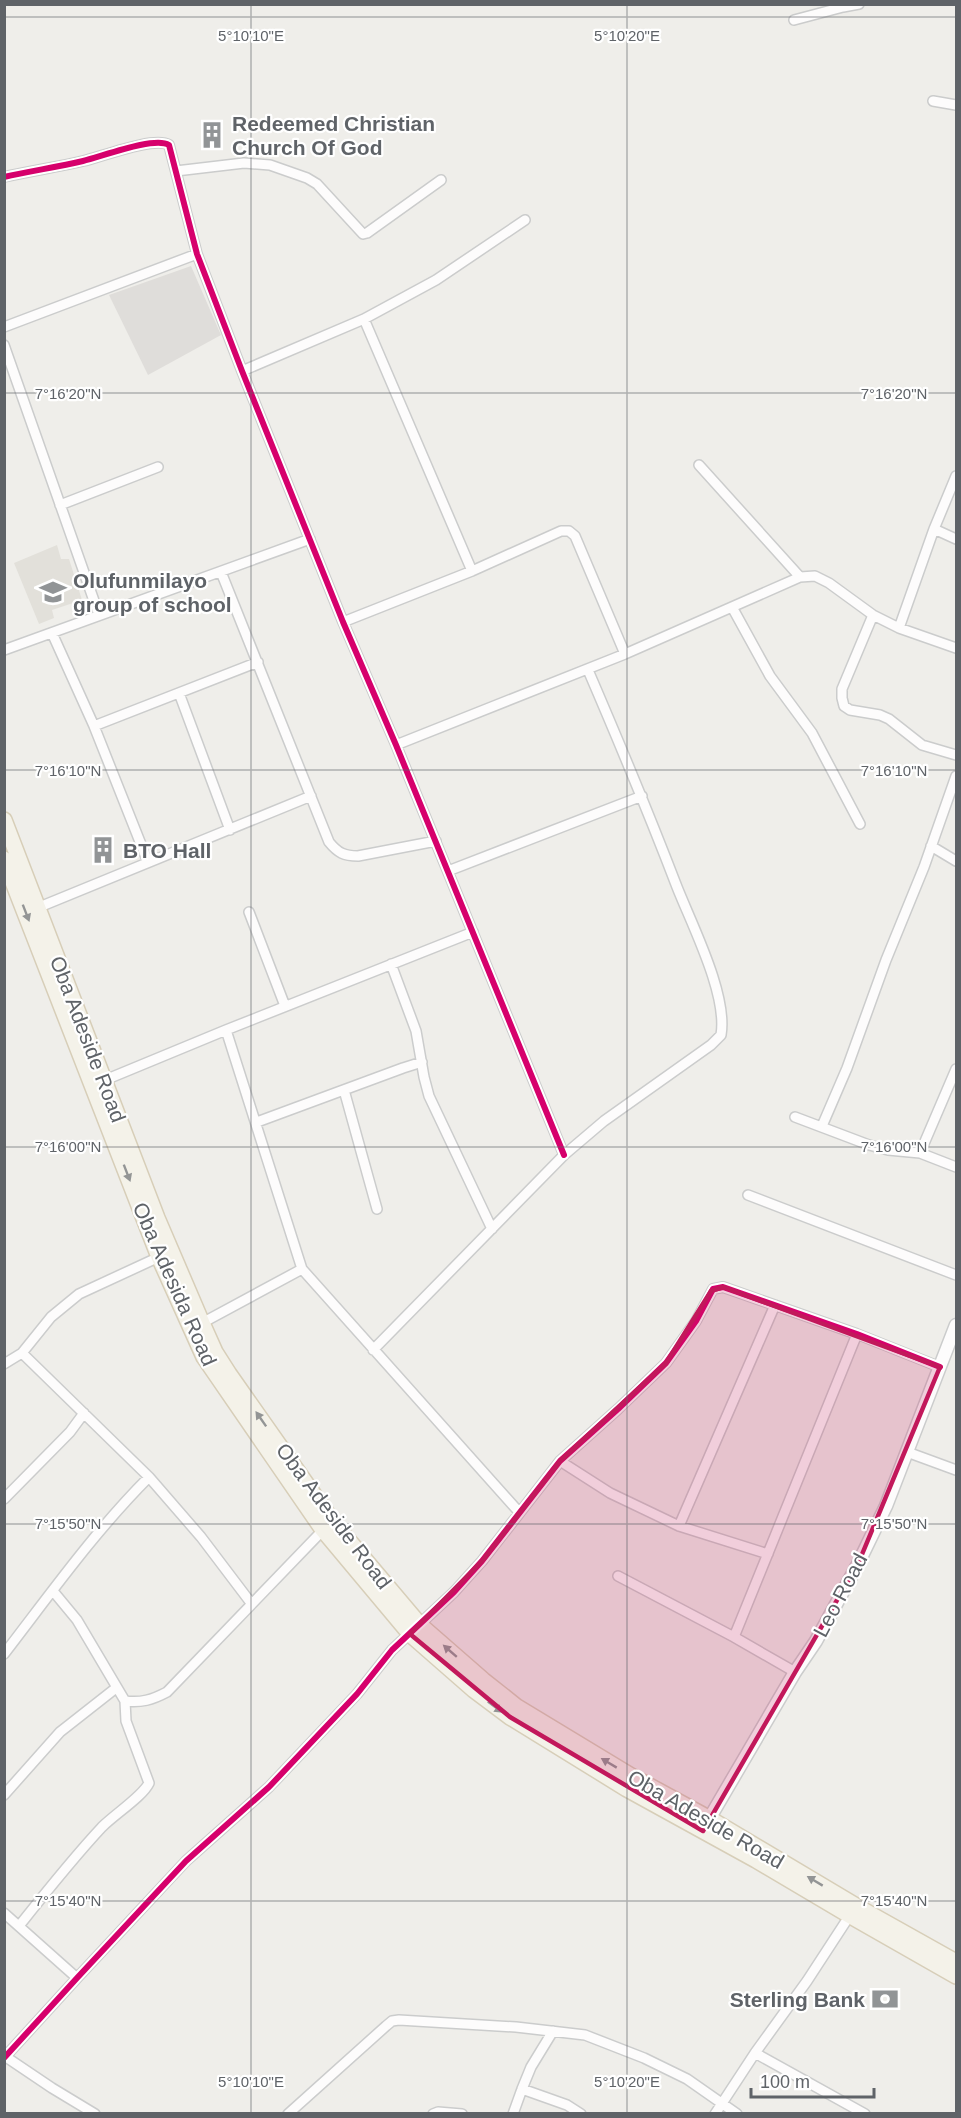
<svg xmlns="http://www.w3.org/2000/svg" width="961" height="2118" font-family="Arial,sans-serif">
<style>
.industrial{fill:#dfddda}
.education{fill:#e2e0da}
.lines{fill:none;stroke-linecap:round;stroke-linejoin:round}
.minor-casing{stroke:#cbcccc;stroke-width:12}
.tertiary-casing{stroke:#cbcccc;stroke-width:15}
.primary-casing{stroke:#d7ceb8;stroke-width:18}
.minor{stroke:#fdfcfc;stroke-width:9}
.tertiary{stroke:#fdfcfc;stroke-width:12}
.primary{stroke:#f4f2e9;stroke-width:15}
.cycleway-casing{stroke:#fff;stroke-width:10}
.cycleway{stroke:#d6006c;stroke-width:6}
.oneway{fill:#939595}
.marked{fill:#c2185b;fill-opacity:0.2;stroke:#c2185b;stroke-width:4.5;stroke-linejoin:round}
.ticks{fill:none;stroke:#5f6368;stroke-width:1.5;stroke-opacity:0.45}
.labels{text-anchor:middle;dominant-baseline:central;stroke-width:4.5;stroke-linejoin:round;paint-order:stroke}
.poi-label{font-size:21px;font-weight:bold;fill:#5f6368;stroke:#fff;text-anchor:start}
.street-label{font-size:21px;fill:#5f6368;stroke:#fff}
.ticks-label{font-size:15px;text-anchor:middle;fill:#5f6368;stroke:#fff;stroke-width:4.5;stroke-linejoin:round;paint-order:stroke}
</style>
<rect width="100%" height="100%" fill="#efeeea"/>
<path class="industrial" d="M191 266 221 335 148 375 109 295Z"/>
<path class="education" d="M57 545 61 559H69L82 600 52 610 54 618 39 624 14 563Z"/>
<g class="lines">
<defs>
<path id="minor" d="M794 20 843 7 859 4
M933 101 956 105
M176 171 244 163 270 165 307 178 317 184 363 234 367 233 441 180
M4 177C31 171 57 167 83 161 101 157 154 136 169 145L197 254 242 371 343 622 396 745 564 1155
M364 319 472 571
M4 327 197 254
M4 345 99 615
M242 371 364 319 436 280 525 220
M699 465 800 577
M60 505 158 467
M934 529 956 539
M221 572 329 842C338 853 344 856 358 856L436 841
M732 607 770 676 812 733 860 824
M873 615 842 689V698L844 706 850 710 880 715 889 719 922 745 956 755
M343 622 472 571 561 531H569L575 536 625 654
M899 628 934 529 956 476
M52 633 94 726 148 862
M4 650 310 539
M179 693 230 830
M94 726 258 662
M396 745 625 654 800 577 815 576 829 583 873 615 899 628 956 648
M931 846 956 861
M448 871 642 796
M37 908 311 796
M249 912 285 1006
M391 964 416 1031 424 1077 429 1096 492 1229
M226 1030 302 1269 519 1512
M105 1080 226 1030 473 932
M344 1090 377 1209
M795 1117 869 1145 888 1150 920 1153 956 1167
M257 1122 403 1068 422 1062
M822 1126 847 1068 886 960 924 867 956 776
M920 1153 956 1069
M748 1195 956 1275
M202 1323 302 1269
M373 1350 564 1155 604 1121 711 1045 721 1035C728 995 692 925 677 887 649 814 619 742 588 670
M22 1353 149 1477 201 1537 251 1603
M4 1364 22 1353 51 1317 79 1294 159 1257
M907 1452 956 1470
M560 1461 610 1493 679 1526 768 1554
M4 1499 70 1432 84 1413
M679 1526 775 1305
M618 1576 734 1637 795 1672
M734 1637 857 1334
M4 1654C51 1593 95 1531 149 1477
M125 1701C141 1703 152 1700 167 1692L326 1527
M4 1795 60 1732 116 1688
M4 1913 77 1978
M19 1926C46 1892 73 1858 102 1827 115 1814 143 1796 149 1783L126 1721 125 1701 77 1620 53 1591
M553 2031 531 2067 522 2089 567 2105 581 2114
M755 2053 865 2114
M6 2057 52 2088 95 2114
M4 2058 77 1978 186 1861 269 1787 357 1694 392 1650 454 1592 482 1561 560 1461 618 1409 666 1363 696 1321 713 1289 723 1287 857 1334 940 1367
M288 2114 386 2026 392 2021 399 2020 516 2027 585 2035 644 2058 687 2079 737 2114
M433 2114 438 2112 462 2114
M513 2114 522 2089
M715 2114 755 2053 807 1981 852 1912"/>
<path id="tertiary" d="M705 1826 795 1672 816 1641 858 1564 886 1506 956 1325"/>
<path id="primary" d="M4 820 157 1218 202 1323 215 1352 229 1374 333 1522 420 1625 483 1680 517 1707 631 1776 710 1819 856 1906 956 1962
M4 859 159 1257 204 1357 323 1530 410 1634 474 1690 510 1717 627 1789 756 1860 849 1915 956 1976"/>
</defs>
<use href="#minor" class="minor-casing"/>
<use href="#tertiary" class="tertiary-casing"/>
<use href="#primary" class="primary-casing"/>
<use href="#minor" class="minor"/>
<use href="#tertiary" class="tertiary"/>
<use href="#primary" class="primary"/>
<defs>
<path id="cycleway" d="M4 177C31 171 57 167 83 161 101 157 154 136 169 145L197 254 242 371 343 622 396 745 564 1155
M4 2058 77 1978 186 1861 269 1787 357 1694 392 1650 454 1592 482 1561 560 1461 618 1409 666 1363 696 1321 713 1289 723 1287 857 1334 940 1367"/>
</defs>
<use href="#cycleway" class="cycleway-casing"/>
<use href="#cycleway" class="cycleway"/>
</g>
<defs><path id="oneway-solid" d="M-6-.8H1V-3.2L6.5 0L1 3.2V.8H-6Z" transform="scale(1.5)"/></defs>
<g class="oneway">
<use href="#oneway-solid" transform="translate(26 913) rotate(69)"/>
<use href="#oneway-solid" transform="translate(127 1173) rotate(69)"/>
<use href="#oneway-solid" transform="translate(261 1419) rotate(-125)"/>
<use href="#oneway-solid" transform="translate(450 1651) rotate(-139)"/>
<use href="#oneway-solid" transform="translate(495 1707) rotate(37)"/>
<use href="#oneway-solid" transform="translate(609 1763) rotate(-149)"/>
<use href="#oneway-solid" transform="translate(815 1881) rotate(-149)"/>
</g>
<path class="marked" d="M723 1287 940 1367 858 1564 703 1831 510 1717 410 1634 482 1561 560 1461 666 1363 711 1291Z"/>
<path class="ticks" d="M251 4V2114M627 4V2114M4 17H956M4 393H956M4 770H956M4 1147H956M4 1524H956M4 1901H956"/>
<defs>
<symbol id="building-bare" viewBox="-9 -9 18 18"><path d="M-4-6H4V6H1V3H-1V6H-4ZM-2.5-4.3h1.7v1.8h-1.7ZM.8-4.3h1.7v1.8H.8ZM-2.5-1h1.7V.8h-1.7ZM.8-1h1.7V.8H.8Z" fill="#919496" stroke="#fff" stroke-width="2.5" paint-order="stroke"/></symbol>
<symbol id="school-bare" viewBox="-9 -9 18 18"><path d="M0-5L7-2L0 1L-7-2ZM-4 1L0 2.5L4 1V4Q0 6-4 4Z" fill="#919496" stroke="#fff" stroke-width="2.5" paint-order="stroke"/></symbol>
<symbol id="bank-bare" viewBox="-9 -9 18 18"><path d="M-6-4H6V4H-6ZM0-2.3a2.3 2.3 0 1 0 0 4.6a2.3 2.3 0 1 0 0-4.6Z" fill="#919496" stroke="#fff" stroke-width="2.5" paint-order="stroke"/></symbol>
</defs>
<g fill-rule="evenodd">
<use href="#building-bare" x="193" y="116" width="38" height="38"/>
<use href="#school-bare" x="34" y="573" width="38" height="38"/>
<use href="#building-bare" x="84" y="831" width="38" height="38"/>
<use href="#bank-bare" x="866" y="1980" width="38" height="38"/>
</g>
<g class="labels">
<g class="poi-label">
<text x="232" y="123">Redeemed Christian<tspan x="232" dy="24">Church Of God</tspan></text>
<text x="73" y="580">Olufunmilayo<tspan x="73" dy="24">group of school</tspan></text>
<text x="123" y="850">BTO Hall</text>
<text x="865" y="1999" text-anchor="end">Sterling Bank</text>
</g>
<g class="street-label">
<text transform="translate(88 1039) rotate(69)">Oba Adeside Road</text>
<text transform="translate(175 1284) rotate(66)">Oba Adesida Road</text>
<text transform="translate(334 1516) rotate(53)">Oba Adeside Road</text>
<text transform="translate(840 1595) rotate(-62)">Leo Road</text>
<text transform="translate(706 1819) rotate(30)">Oba Adeside Road</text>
</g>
</g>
<g class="ticks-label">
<text x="251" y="41">5°10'10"E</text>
<text x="627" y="41">5°10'20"E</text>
<text x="68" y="399">7°16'20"N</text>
<text x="894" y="399">7°16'20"N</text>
<text x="68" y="776">7°16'10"N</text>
<text x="894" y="776">7°16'10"N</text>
<text x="68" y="1152">7°16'00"N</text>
<text x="894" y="1152">7°16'00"N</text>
<text x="68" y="1529">7°15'50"N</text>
<text x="894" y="1529">7°15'50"N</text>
<text x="68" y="1906">7°15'40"N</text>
<text x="894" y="1906">7°15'40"N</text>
<text x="251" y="2087">5°10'10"E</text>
<text x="627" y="2087">5°10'20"E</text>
</g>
<rect width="961" height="2118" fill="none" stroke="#5f6368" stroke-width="12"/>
<path d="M751 2088v9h123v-9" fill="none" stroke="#5f6368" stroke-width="3"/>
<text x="760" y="2088" font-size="18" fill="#5f6368" stroke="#ffffff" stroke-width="4.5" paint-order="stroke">100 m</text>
</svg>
